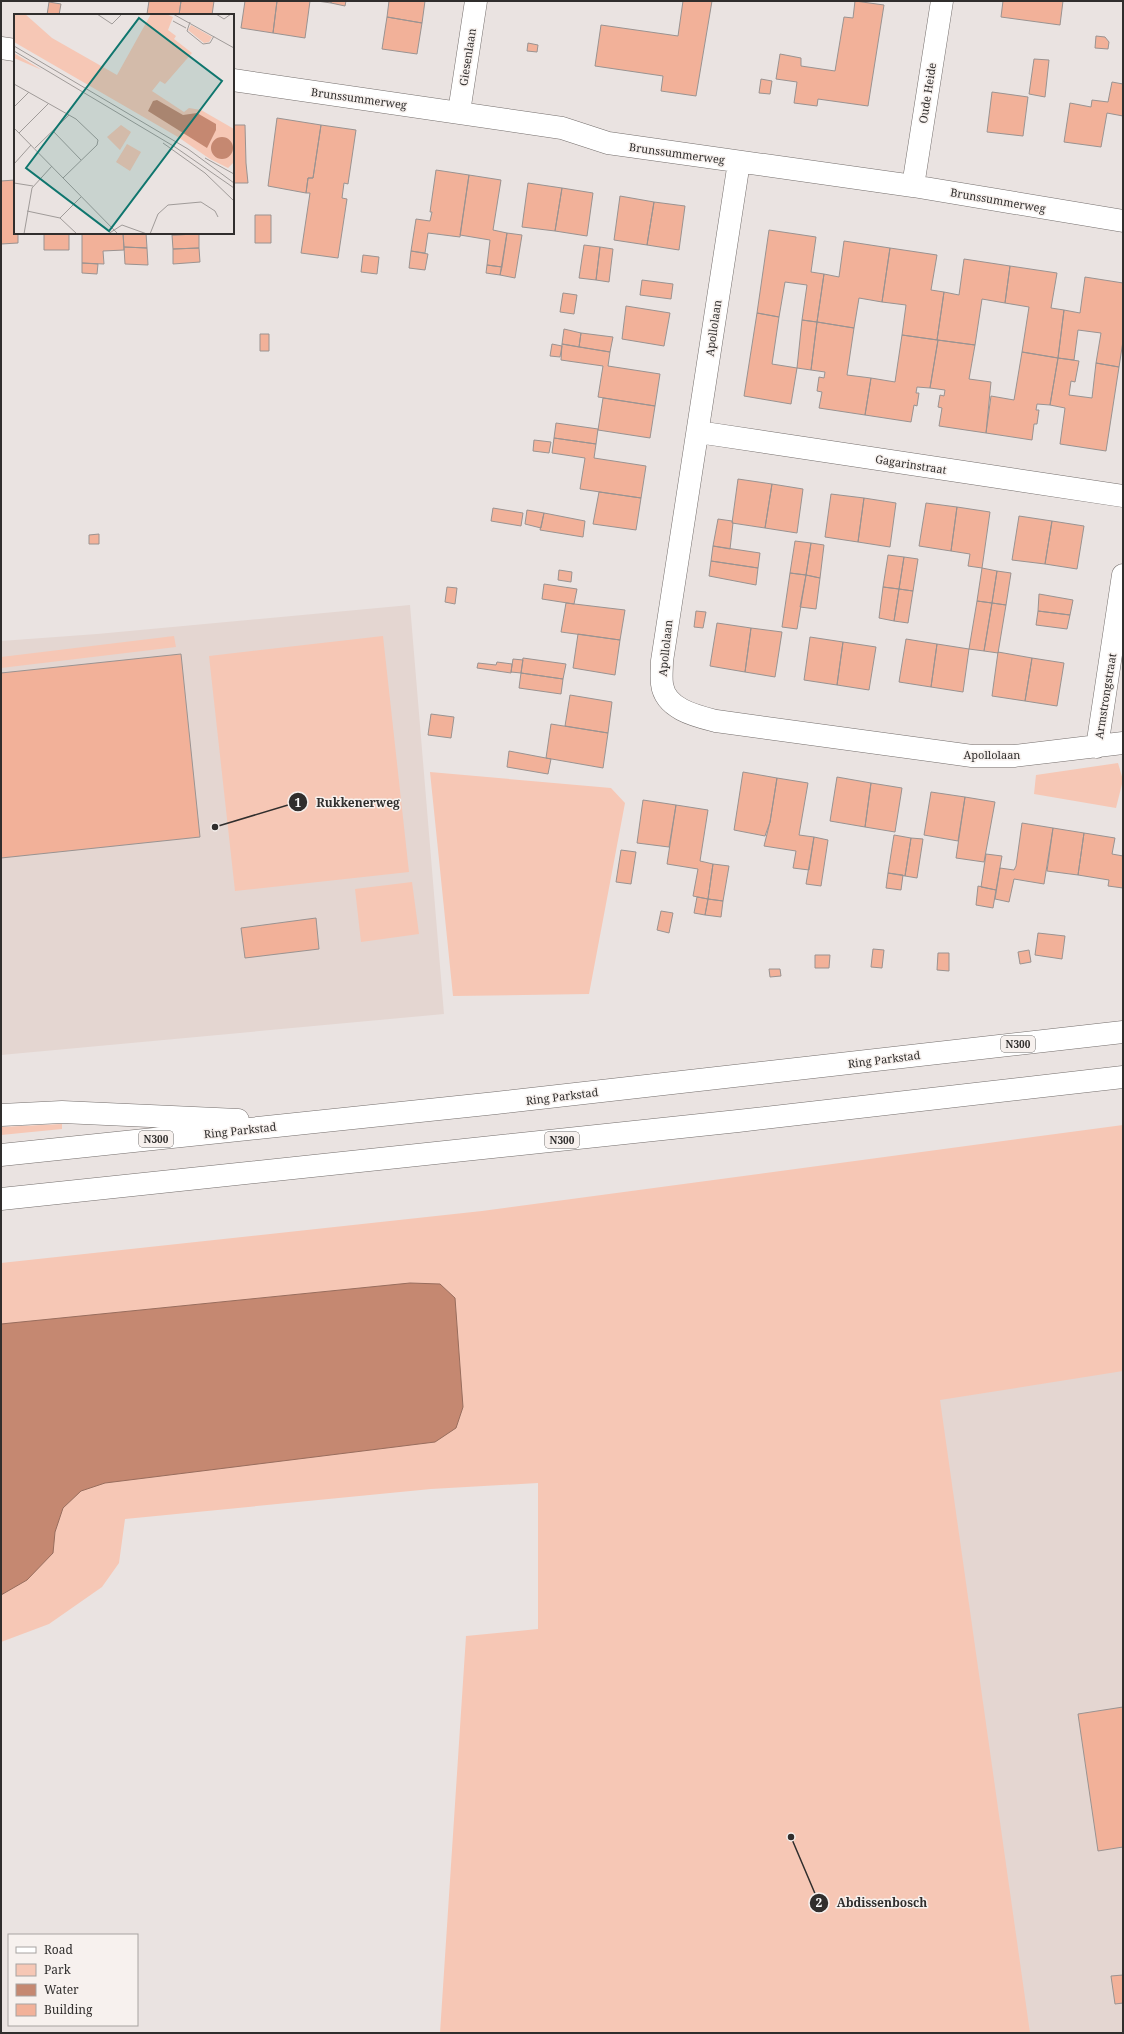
<svg xmlns="http://www.w3.org/2000/svg" width="1124" height="2034" font-family="'Noto Serif',serif">
<style>
.built{fill:#e4d6d1}
.green{fill:#f6c7b5}
.water{fill:#c58871;stroke:#986d5d}
.building{fill:#f2b199;stroke:#9a9391}
.lines{fill:none;stroke-linecap:round;stroke-linejoin:round}
.minor-casing{stroke:#746e6c;stroke-width:23}
.highway-casing{stroke:#746e6c;stroke-width:23}
.minor{stroke:#fff;stroke-width:22}
.highway{stroke:#fff;stroke-width:22}
.labels{text-anchor:middle;dominant-baseline:central;stroke-width:3;stroke-linejoin:round;paint-order:stroke}
.shield{fill:#f7f1ee;stroke:#6c6867;stroke-width:1}
.shield-label{font-size:10px;font-weight:bold;fill:#302e2d}
.street-label{font-size:11px;fill:#302e2d;stroke:#f7f1ee}
.inset-road{fill:none;stroke:#a09b99;stroke-width:1}
.view{fill:#0f766e;fill-opacity:0.15;stroke:#0f766e;stroke-width:2}
.inset-edge{fill:none;stroke:#302e2d;stroke-width:2}
.leader{fill:none;stroke:#302e2d;stroke-width:1.5}
.callout-dot{fill:#302e2d;stroke:#f7f1ee;stroke-width:1.5}
.mark-label{font-size:12px;text-anchor:middle;font-weight:bold;fill:#fff}
.callout-label{font-size:12px;text-anchor:middle;font-weight:bold;fill:#302e2d;stroke:#f7f1ee;stroke-width:3;stroke-linejoin:round;paint-order:stroke}
</style>
<rect width="100%" height="100%" fill="#eae3e1"/>
<path class="built" d="M410 605 444 1014 1 1055V641L97 634Z
M1123 1314V2033H444L541 1634 566 1362Z"/>
<path class="green" d="M174 636 176 647 1 668V657Z
M383 636 409 872 235 891 209 656Z
M1118 763 1123 780 1116 808 1034 794 1036 775Z
M430 772 611 788 625 803 589 994 453 996Z
M412 882 419 934 361 942 355 889Z
M62 1124V1129L1 1135V1127Z
M1123 1125V1371L940 1400 1030 2033H440L466 1636 538 1629V1483L431 1489 125 1519 119 1563 102 1587 49 1624 1 1642V1263L482 1211Z"/>
<path class="water" d="M410 1283 440 1284 455 1298 463 1407 456 1428 435 1442 105 1483 81 1491 63 1508 55 1532 53 1553 27 1580 1 1595V1324Z"/>
<path class="building" d="M149 1H181L179 15 147 14Z
M181 1H214L212 15H179Z
M245 1H277L273 33 241 28Z
M277 1H310L305 38 273 33Z
M317 1H331V3Z
M331 1H346L345 6 331 3Z
M389 1H425L422 23 387 17Z
M683 1H712L696 96 661 91 663 76 595 66 601 25 678 36Z
M855 1 884 5 868 106 818 99 817 106 794 103 797 82 776 79 780 54 801 58V66L835 71 844 17 853 18Z
M1003 1H1063L1060 25 1001 17Z
M49 2 61 4 59 15H47Z
M387 17 422 23 417 54 382 49Z
M1096 36 1105 37 1109 42 1108 49 1095 48Z
M528 43 538 45 537 52 527 51Z
M1034 59 1049 60 1045 97 1029 94Z
M761 79 772 81 770 94 759 93Z
M1112 82 1123 84V116L1107 113 1101 147 1064 142 1070 103 1091 107 1092 100 1108 102Z
M992 92 1028 97 1023 136 987 132Z
M277 118 321 125 313 178H308L306 193 268 186Z
M233 125H245L246 163 248 183H233Z
M321 125 356 130 348 184 344 183 342 198 347 199 338 258 301 253 310 193H306L308 178H313Z
M436 170 469 175 460 237 428 233 425 253 411 251 416 219 430 221 432 212H430Z
M469 175 501 180 493 230 507 233 502 267 487 265 490 240 460 235Z
M15 180V233H18V243L1 244V181Z
M528 183 562 188 555 231 522 227Z
M562 188 593 193 587 236 555 231Z
M620 196 654 202 647 245 614 240Z
M654 202 685 206 679 250 647 245Z
M255 215H271V243H255Z
M769 230 816 237 811 272 824 274 817 322 802 320 807 285 785 282 779 317 757 313Z
M44 233H69V250H44Z
M82 233H123L124 250 103 251 104 264 82 263Z
M123 233H146L147 248 124 247Z
M172 233H199V234L172 235Z
M507 233 522 235 515 278 500 275Z
M199 234V248L173 249 172 235Z
M844 241 890 248 882 302 859 298 854 328 817 322 824 274 839 277Z
M584 245 600 247 596 280 579 278Z
M124 247 147 248 148 265 125 264Z
M600 247 613 249 609 282 596 280Z
M199 248 200 262 173 264V249Z
M890 248 937 255 931 290 944 292 937 340 902 335 906 305 882 302Z
M411 251 428 254 425 270 409 268Z
M363 255 379 257 377 274 361 272Z
M964 259 1010 266 1005 303 982 299 975 345 937 340 944 292 959 295Z
M82 263 98 264 97 274 82 273Z
M487 265 502 267 500 275 486 273Z
M1010 266 1057 273 1051 308 1064 310 1058 358 1022 352 1029 307 1005 303Z
M1085 277 1123 283V341L1119 367 1096 363 1101 333 1078 330 1074 360 1058 358 1064 310 1080 313Z
M642 280 673 284 671 299 640 295Z
M563 293 577 295 574 314 560 312Z
M626 306 670 313 664 346 622 339Z
M757 313 779 317 772 364 797 368 791 404 744 396Z
M802 320 817 322 811 370 797 368Z
M817 322 854 328 847 375 871 378 865 415 819 408 822 392 817 391 819 377 824 378 825 372 811 370Z
M564 329 581 333 579 347 562 344Z
M581 333 613 337 610 352 579 347Z
M260 334H269V351H260Z
M902 335 938 340 930 388 917 387 916 393H919L917 406 914 405 911 422 865 415 871 378 895 382Z
M938 340 975 345 969 379 991 382 986 433 939 426 942 408 938 407 940 395 944 396 945 390 930 388Z
M552 344 562 346 560 357 550 356Z
M562 344 610 352 608 366 660 374 655 406 598 397 603 366 561 360Z
M1022 352 1058 358 1050 405 1037 404 1036 410H1039L1037 424H1034L1032 440 986 433 991 396 1014 400Z
M1058 358 1079 361 1075 382 1071 381 1069 395 1092 398 1096 363 1119 367 1106 451 1060 444 1065 408 1050 405Z
M603 398 655 406 650 438 598 430Z
M556 423 598 429 596 444 554 438Z
M554 438 596 444 594 458 646 466 641 498 580 489 585 458 552 453Z
M534 440 551 442 549 453 533 451Z
M738 479 772 484 765 528 732 523Z
M772 484 803 489 797 533 765 528Z
M599 492 641 498 636 530 593 524Z
M831 494 864 498 858 542 825 537Z
M864 498 896 503 890 547 858 542Z
M926 503 957 507 951 551 919 546Z
M957 507 990 512 982 568 968 566 970 554 951 551Z
M493 508 523 513 521 526 491 521Z
M527 510 544 513 541 528 525 524Z
M544 513 585 521 583 537 540 530Z
M1019 516 1052 521 1045 564 1012 560Z
M718 519 732 521 733 523 730 549 713 546Z
M1052 521 1084 526 1077 569 1045 564Z
M99 534V544H89V535Z
M795 541 811 543 806 575 790 573Z
M811 543 824 545 820 578 806 575Z
M713 546 760 553 758 568 711 561Z
M888 555 904 557 899 589 883 587Z
M904 557 918 559 913 591 899 589Z
M711 561 758 568 756 585 709 576Z
M982 568 997 571 992 603 977 601Z
M559 570 572 572 571 582 558 580Z
M997 571 1011 573 1006 605 992 603Z
M790 573 806 575 797 629 782 627Z
M806 575 820 578 816 609 800 607Z
M544 584 577 589 574 604 542 599Z
M447 587 457 588 455 604 445 602Z
M883 587 899 589 894 621 879 618Z
M899 589 913 591 908 623 894 621Z
M1039 594 1073 600 1070 615 1038 611Z
M977 601 992 603 984 651 969 649Z
M566 603 625 610 620 640 561 632Z
M992 603 1006 605 998 653 984 651Z
M696 611 706 612 703 628 694 627Z
M1038 611 1070 615 1067 629 1036 625Z
M717 623 751 628 745 672 710 666Z
M751 628 782 632 775 677 745 672Z
M578 634 620 640 615 675 573 668Z
M810 637 843 642 837 685 804 680Z
M906 639 937 644 931 687 899 682Z
M843 642 876 647 869 690 837 685Z
M937 644 969 649 963 692 931 687Z
M998 652 1032 658 1025 701 992 696Z
M181 654 200 837 1 858V673Z
M523 658 566 664 563 679 521 673Z
M1032 658 1064 663 1057 706 1025 701Z
M513 659 523 660 521 673 511 672Z
M497 662 512 664 511 673 477 668 478 663 496 665Z
M521 673 563 679 561 694 519 688Z
M570 695 612 702 608 733 565 726Z
M431 714 454 717 451 738 428 735Z
M551 724 608 733 603 768 546 758Z
M509 751 551 759 548 774 507 767Z
M743 772 777 778 770 822 765 836 734 830Z
M837 777 871 783 865 827 830 821Z
M777 778 808 783 799 835 814 837 809 870 793 868 796 851 764 846 770 822Z
M871 783 902 788 895 832 865 827Z
M931 792 965 797 958 841 924 835Z
M965 797 995 802 984 862 956 858Z
M643 800 676 805 669 847 637 843Z
M676 805 708 810 700 861 713 864 708 899 693 896 698 869 667 864Z
M1022 823 1053 828 1044 884 1014 879 1009 902 995 899 1000 868 1014 870 1016 866Z
M1053 828 1084 833 1078 875 1047 871Z
M1084 833 1115 838 1112 854 1123 856V888L1108 886 1109 880 1078 875Z
M894 835 911 838 905 876 888 873Z
M814 837 828 840 821 886 806 884Z
M911 838 923 839 917 878 905 876Z
M621 850 636 852 631 884 616 882Z
M986 854 1002 856 996 890 981 887Z
M713 864 729 866 723 901 708 899Z
M888 873 903 875 901 890 886 888Z
M978 886 996 890 993 908 976 905Z
M697 897 708 899 705 915 694 913Z
M708 899 723 901 721 917 705 915Z
M661 911 673 913 669 933 657 930Z
M316 918 319 949 245 958 241 928Z
M1038 933 1065 936 1062 959 1035 955Z
M873 949 884 950 882 968 871 967Z
M1029 950 1031 962 1020 964 1018 952Z
M938 953H949V971L937 970Z
M815 955H830L829 968H815Z
M769 969H780L781 976 770 977Z
M1123 1707V1847L1098 1851 1078 1714Z
M1123 1975V2003L1115 2004 1111 1976Z"/>
<g class="lines">
<defs>
<path id="minor" d="M1 48 15 50
M233 80 562 128 608 143 913 186 1123 221
M459 112 476 1
M739 162 662 661C662 668 661 677 662 684 665 709 696 716 716 721L972 756H1014L1123 743
M913 186 942 1
M698 432 1123 496
M1097 747 1123 575"/>
<path id="highway" d="M1 1115 62 1112 238 1120
M1 1155 496 1103 1123 1032
M1 1199 738 1121 1123 1077"/>
</defs>
<use href="#minor" class="minor-casing"/>
<use href="#highway" class="highway-casing"/>
<use href="#minor" class="minor"/>
<use href="#highway" class="highway"/>
</g>
<g class="labels">
<g class="shield">
<rect x="1001" y="1036" width="34" height="16" rx="3"/>
<rect x="139" y="1131" width="34" height="16" rx="3"/>
<rect x="545" y="1132" width="34" height="16" rx="3"/>
</g>
<g class="shield-label">
<text x="1018" y="1044">N300</text>
<text x="156" y="1139">N300</text>
<text x="562" y="1140">N300</text>
</g>
<g class="street-label">
<text transform="translate(467 57) rotate(-81)">Giesenlaan</text>
<text transform="translate(927 93) rotate(-81)">Oude Heide</text>
<text transform="translate(359 98) rotate(8)">Brunssummerweg</text>
<text transform="translate(677 153) rotate(8)">Brunssummerweg</text>
<text transform="translate(998 200) rotate(10)">Brunssummerweg</text>
<text transform="translate(713 328) rotate(-82)">Apollolaan</text>
<text transform="translate(911 464) rotate(9)">Gagarinstraat</text>
<text transform="translate(665 648) rotate(-84)">Apollolaan</text>
<text transform="translate(1105 696) rotate(-81)">Armstrongstraat</text>
<text x="992" y="754">Apollolaan</text>
<text transform="translate(884 1059) rotate(-7)">Ring Parkstad</text>
<text transform="translate(562 1096) rotate(-7)">Ring Parkstad</text>
<text transform="translate(240 1130) rotate(-6)">Ring Parkstad</text>
</g>
</g>
<g transform="translate(14 14)">
<rect width="220" height="220" fill="#eae3e1"/>
<path d="M0 0H11L38 24 103 61 137 0H152L159 3 154 16 162 22 160 25 178 39 151 70 146 67 138 77 170 98 175 94 187 96 220 115V148L214 154 196 145 164 123 0 28ZM177 11 198 23 195 28 190 29 174 16ZM0 39 28 56 0 44ZM107 111 117 118 106 136 93 123ZM113 130 127 138 116 157 102 148Z" fill="#f6c7b5"/>
<path d="M143 86 169 101 183 99 202 110V116L193 134 134 97 139 87ZM197 134a11 11 0 1 1 22 0a11 11 0 1 1-22 0Z" fill="#c58871"/>
<path class="inset-road" d="M83 0 98 10 108 0M159 0 220 34M202 0 210 5 217 0M159 7 172 14M176 8 173 17 189 30 196 29 200 22M0 32 174 135 220 169M0 37 161 133 220 174M0 70 62 105 84 126 83 131 49 164M0 93 15 78M0 114 104 220M39 117 67 146M5 119 35 89M149 129 191 159 220 187M21 134 55 101M191 144 220 160M0 150 17 131M0 169 19 172M13 197 46 204 63 220M46 204 67 183M10 220 18 174 38 152M94 220 108 211 133 220M136 220 144 200 154 191 187 188 201 197 204 203"/>
<path class="view" d="M125 4 208 67 95 217 12 154Z"/>
<rect width="220" height="220" class="inset-edge"/>
</g>
<path class="leader" d="M215 827L298 802M791 1837L819 1903"/>
<g class="callout-dot">
<circle cx="215" cy="827" r="4"/>
<circle cx="791" cy="1837" r="4"/>
<circle cx="298" cy="802" r="10"/>
<circle cx="819" cy="1903" r="10"/>
</g>
<g class="mark-label">
<text x="298" y="807">1</text>
<text x="819" y="1907">2</text>
</g>
<g class="callout-label">
<text x="358" y="807">Rukkenerweg</text>
<text x="882" y="1907">Abdissenbosch</text>
</g>
<rect width="1124" height="2034" fill="none" stroke="#302e2d" stroke-width="4"/>
<rect x="8" y="1934" width="130" height="92" fill="#f7f1ee" stroke="#a7a3a1"/>
<rect x="16" y="1947" width="20" height="6" fill="#ffffff" stroke="#a7a3a1"/>
<text x="44" y="1954" font-size="12" fill="#302e2d">Road</text>
<rect x="16" y="1964" width="20" height="12" fill="#f6c7b5" stroke="#a7a3a1"/>
<text x="44" y="1974" font-size="12" fill="#302e2d">Park</text>
<rect x="16" y="1984" width="20" height="12" fill="#c58871" stroke="#a7a3a1"/>
<text x="44" y="1994" font-size="12" fill="#302e2d">Water</text>
<rect x="16" y="2004" width="20" height="12" fill="#f2b199" stroke="#a7a3a1"/>
<text x="44" y="2014" font-size="12" fill="#302e2d">Building</text>
</svg>
